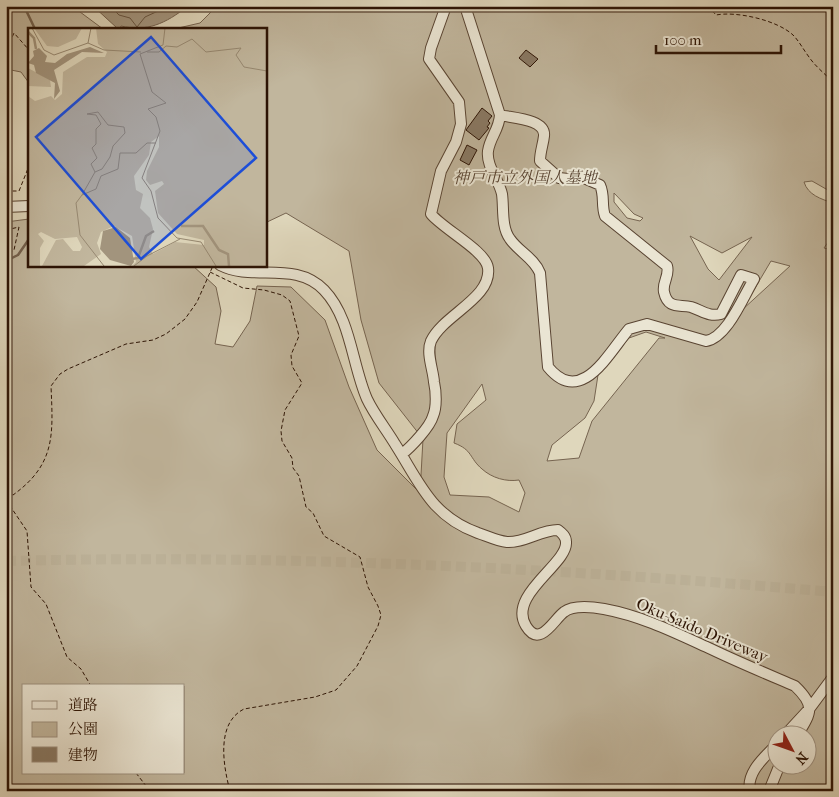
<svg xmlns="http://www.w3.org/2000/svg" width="839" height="797" font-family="'IM FELL French Canon','Noto Serif JP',serif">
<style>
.green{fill:#c1b69d;stroke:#766450;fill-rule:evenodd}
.water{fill:#a2947d;stroke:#73604d}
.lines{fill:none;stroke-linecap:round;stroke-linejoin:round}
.shore{stroke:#675440;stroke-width:1}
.stream{stroke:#73604d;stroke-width:2.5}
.building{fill:#897964;stroke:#2c1304}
.minor-tunnel{stroke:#bbb097;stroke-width:10;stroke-dasharray:10 5;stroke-linecap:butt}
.minor-casing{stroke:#594432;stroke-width:12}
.path{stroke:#2c1304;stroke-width:1;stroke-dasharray:4 2.5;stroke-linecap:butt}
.minor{stroke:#eae5d3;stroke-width:10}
.labels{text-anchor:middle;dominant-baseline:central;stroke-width:4;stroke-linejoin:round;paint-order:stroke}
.park-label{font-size:16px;font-style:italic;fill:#594432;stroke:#eae5d3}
.street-label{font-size:16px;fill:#2c1304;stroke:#eae5d3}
.inset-river{fill:none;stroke:#a2947d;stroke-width:2.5}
.inset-road{fill:none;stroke:#978972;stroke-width:1}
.view{fill:#1d4ed8;fill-opacity:0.15;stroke:#1d4ed8;stroke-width:2.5}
.inset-edge{fill:none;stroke:#2c1304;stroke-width:2.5}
</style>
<rect width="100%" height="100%" fill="#dfd7bc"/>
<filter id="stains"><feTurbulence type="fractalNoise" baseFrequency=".004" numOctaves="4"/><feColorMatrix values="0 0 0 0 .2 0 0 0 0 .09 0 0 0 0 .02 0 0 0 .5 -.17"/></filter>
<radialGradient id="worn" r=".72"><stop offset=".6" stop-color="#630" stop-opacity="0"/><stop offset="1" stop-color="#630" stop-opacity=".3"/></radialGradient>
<path class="green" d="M6 6H72L103 29H29V83L21 72 6 69Z
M217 6H833V193L812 181 804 182C808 195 821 199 833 203V235L824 248 833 250V791H6V222L29 219V265H192L216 287 221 311 215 344 233 347 250 321 257 286 291 287 325 320 349 387 377 450 420 493 423 439 379 383 361 320 349 251 286 213 265 223V29H174L200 23ZM614 193 634 214 643 218 640 221 627 218 614 202ZM690 236 722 253 752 237 719 280 708 269ZM771 261 790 266 742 310ZM646 332 665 338H659L592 421 579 458 547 461 552 445 585 418 594 401 598 375 629 338ZM482 384 486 400 457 424 454 443C473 450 469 458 482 469 492 478 506 482 519 480L525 493 519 512 489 497 450 495 444 477 447 433ZM24 686H184V773H24ZM776 734H806V764H776Z"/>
<path class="water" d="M93 6H188C165 24 147 32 121 26L120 29 117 28Z"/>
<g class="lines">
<path class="shore" d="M110 6 119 15 130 18 137 27 145 17 169 6"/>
<path class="stream" d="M24 6 35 29
M6 261 18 255 29 239"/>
</g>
<path class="building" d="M526 50 538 59 530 67 519 58Z
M482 108 492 116 488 121 490 123 487 127 489 128 479 140 466 130Z
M467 145 477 150 469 165 460 160Z"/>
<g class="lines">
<path class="minor-tunnel" d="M6 561C282 554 558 568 833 592"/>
<defs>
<path id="minor" d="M465 6 500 115C499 130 490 137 488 151 486 166 499 180 502 194 504 208 501 227 510 239 519 252 534 258 540 273L548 367C581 407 608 354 629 329L647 324 706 341C727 338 743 297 754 279L741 275 721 314C709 317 703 311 691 307 680 304 668 310 664 292 662 282 670 276 667 266L605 216C601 205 605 196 600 185L579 176 568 179 559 178 540 161C540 152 543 145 544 136 546 119 512 118 500 115
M6 207 29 206
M220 265C253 282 295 260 324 290 351 318 352 365 367 399 374 414 386 429 395 444 420 483 431 516 478 533 487 536 497 541 507 542 525 543 540 530 558 530 562 533 566 536 566 542 568 564 507 595 526 626 540 649 554 619 564 612 573 605 593 607 604 609 642 616 676 633 711 649 738 662 767 674 795 686 815 705 812 712 798 734
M402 454C411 447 430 427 433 416 437 407 436 391 434 382 433 369 426 353 431 341 443 315 492 298 488 268 486 251 443 229 431 214L441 171 456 142 461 124 459 102 429 59 431 48 446 6
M786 734 810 708 833 677
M750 791C746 772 765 757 776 745
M769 791 780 764"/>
</defs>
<use href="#minor" class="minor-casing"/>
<path class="path" d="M708 6 716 15C736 11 777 20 793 35 799 41 803 49 809 57 815 66 825 74 833 82
M6 44 8 46 14 33 29 50
M6 191H19L29 166
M6 230 19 227 14 250 6 256
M210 272 243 288 264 290 282 295 290 301 299 336 291 355 292 366 302 383 285 410 281 431 282 441 292 458 293 468 299 476 306 507 313 513 324 536 360 557 368 587 378 606 381 615 378 626 357 666 336 690 315 697 244 709C216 723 223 765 230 791
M6 493 13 495C56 464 53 434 51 386L60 374 68 369 126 344 153 340 166 334 185 319 197 302 212 268
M6 500 27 531 31 587 46 604 67 657 81 669 91 686
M136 773 150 791"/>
<use href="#minor" class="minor"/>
</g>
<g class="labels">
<g class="park-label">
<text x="525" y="177">神戸市立外国人墓地</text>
</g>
<g class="street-label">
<text transform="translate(702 630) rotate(23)">Oku-Saido Driveway</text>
</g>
</g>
<g transform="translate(28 28)">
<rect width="239" height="239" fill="#dfd7bc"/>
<path d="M6 0H54L48 11 30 19 19 18ZM68 0H239V238H104L108 234 104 208 86 198 73 204 69 215 73 226 56 238H14L28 212 35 211 45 223H52L54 219 49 209 27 211 13 204 10 206 16 213 12 220V238H0V68L7 73 23 68 27 72 34 66 35 44 59 29H77L79 24 70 16ZM131 108V119L119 143 118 152 122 157 134 153 136 156 127 163 130 185 149 206 176 212V217L147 214 125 226 121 219 125 201 122 190 112 180 115 166 108 162 106 148 121 127 123 114ZM0 40 22 52 23 59 0 58Z" fill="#c1b69d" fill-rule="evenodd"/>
<path d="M62 19 76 25 54 24 26 42 32 63 26 71 27 55 8 45 6 37 0 35 6 28 5 23 11 20 19 28 17 34 27 35 39 26ZM88 199 102 210 106 234 103 238 82 232 72 221 75 203Z" fill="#a2947d"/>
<path class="inset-river" d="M0 4 6 10 8 21M153 198H175L191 222 200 226 201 238M104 231 110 230 118 208 126 203"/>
<path class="inset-road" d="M4 0 16 22 26 27 60 15 76 22 113 24M137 0 135 17 112 26 124 64 138 75 120 81 128 89 132 103 114 150 123 163 130 190 149 210 173 214 188 238M60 15 63 0M119 24H131L138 18 149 19 164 11 178 24 213 20 208 27 216 39 239 43M54 167 67 144 74 141 82 129 85 118 97 105 96 99 80 97 70 84 59 86 68 87 73 96 68 101V116L64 120 69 130 63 136 67 144M76 238 52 207 48 175 54 167 68 161 73 148 90 141 92 125H108L119 115H128M106 238 119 228 152 211"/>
<path class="view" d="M123 9 228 130 113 231 8 109Z"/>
<rect width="239" height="239" class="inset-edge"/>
</g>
<rect width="839" height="797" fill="none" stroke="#dfd7bc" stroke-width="25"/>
<rect x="8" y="8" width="824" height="782" fill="none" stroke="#2c1304" stroke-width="2.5"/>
<rect x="12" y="12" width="814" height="772" fill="none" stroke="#2c1304"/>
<rect x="22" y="684" width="162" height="90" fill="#eae5d3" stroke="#9e9180"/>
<rect x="32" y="701" width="25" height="8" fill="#eae5d3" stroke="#9e9180"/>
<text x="68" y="710" font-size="15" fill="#2c1304">道路</text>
<rect x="32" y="722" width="25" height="15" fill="#c1b69d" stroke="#9e9180"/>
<text x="68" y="734" font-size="15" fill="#2c1304">公園</text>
<rect x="32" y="747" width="25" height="15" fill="#897964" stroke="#9e9180"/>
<text x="68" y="760" font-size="15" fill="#2c1304">建物</text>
<g transform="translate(792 750) rotate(131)"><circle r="24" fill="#eae5d3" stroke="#9e9180"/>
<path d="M0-4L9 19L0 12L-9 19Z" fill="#8f2418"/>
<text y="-8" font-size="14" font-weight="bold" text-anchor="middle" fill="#2c1304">N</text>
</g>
<path d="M656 45v8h125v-8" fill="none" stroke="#2c1304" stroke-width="2.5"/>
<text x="664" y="45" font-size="15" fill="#2c1304" stroke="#eae5d3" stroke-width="4" paint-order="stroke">100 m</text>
<rect width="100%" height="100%" filter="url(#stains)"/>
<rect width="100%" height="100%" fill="url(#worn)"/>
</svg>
